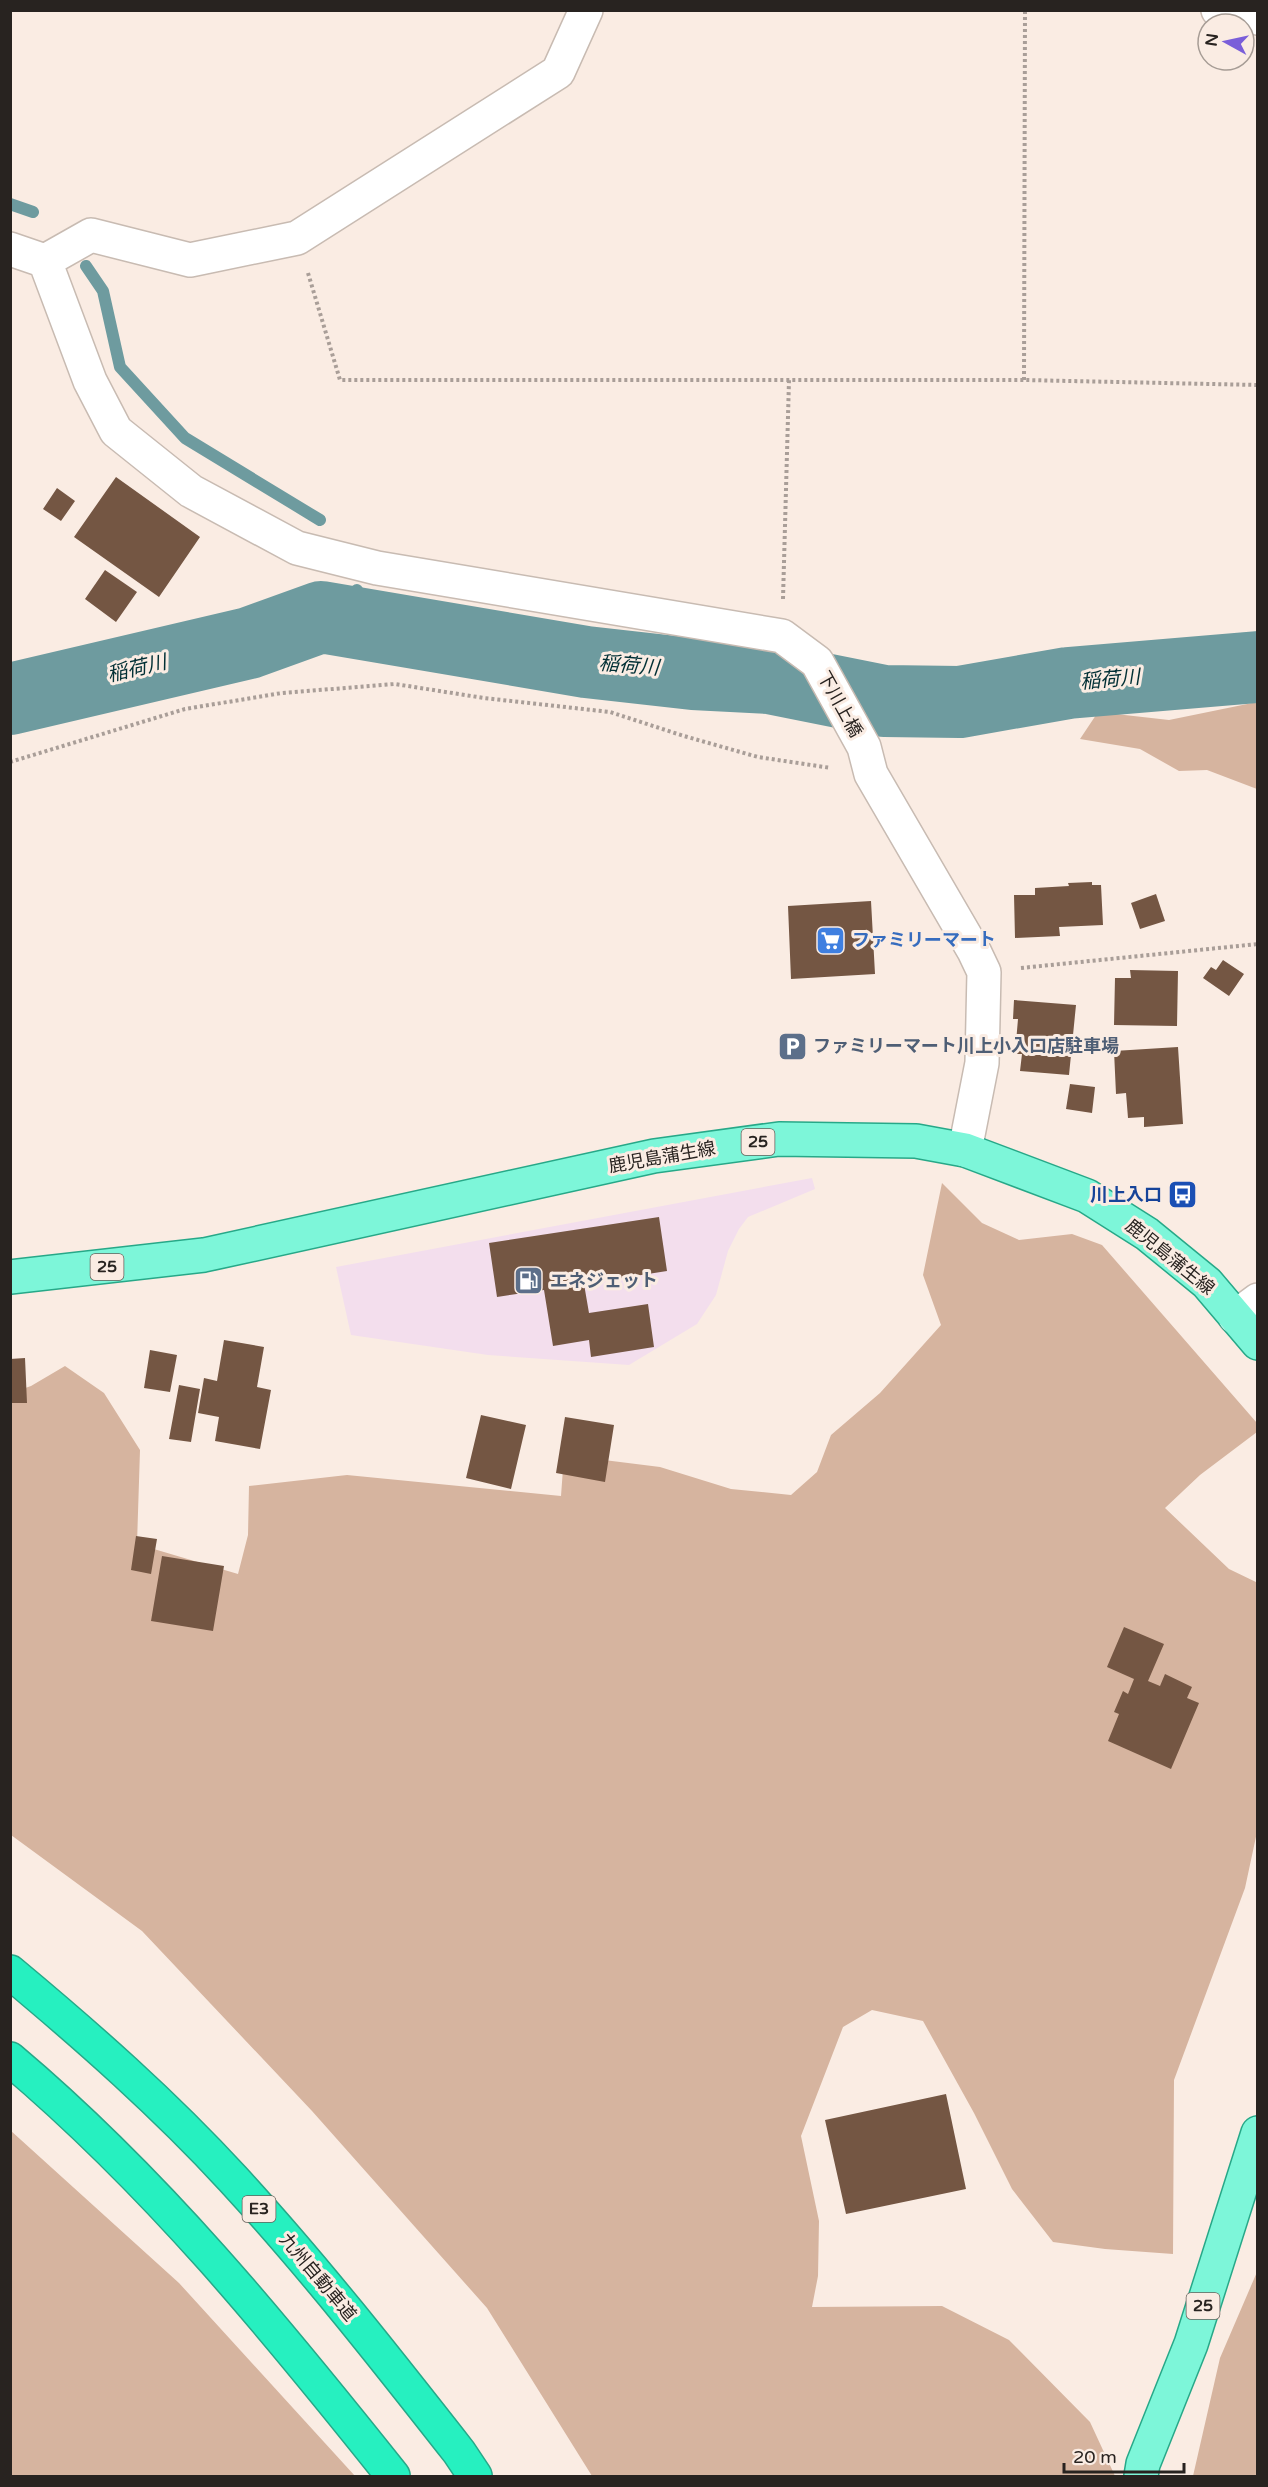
<svg xmlns="http://www.w3.org/2000/svg" width="1268" height="2487" font-family="'Varela Round','Noto Sans JP',sans-serif">
<style>
.commercial{fill:#f3deed}
.forest{fill:#d6b49f}
.lines{fill:none;stroke-linecap:round;stroke-linejoin:round}
.stream{stroke:#6e9b9f;stroke-width:12}
.river{stroke:#6e9b9f;stroke-width:72}
.building{fill:#745643}
.minor-casing{stroke:#c8bbb2;stroke-width:36}
.major-casing{stroke:#27a888;stroke-width:36}
.highway-casing{stroke:#27a888;stroke-width:36}
.path{stroke:#a99e98;stroke-width:4;stroke-dasharray:3 3;stroke-linecap:butt}
.minor{stroke:#fff;stroke-width:33}
.major{stroke:#7df6d9;stroke-width:33}
.highway{stroke:#26f0c0;stroke-width:33}
.labels{text-anchor:middle;dominant-baseline:central;stroke-width:6;stroke-linejoin:round;paint-order:stroke}
.shield{fill:#faece3;stroke:#675f5a;stroke-width:1.5}
.shield-label{font-size:16px;font-weight:bold;fill:#282320}
.street-label{font-size:18px;fill:#282320;stroke:#faece3}
.shop-label{font-size:18px;font-weight:bold;fill:#366cbe;stroke:#faece3;text-anchor:start}
.service-label{font-size:18px;font-weight:bold;fill:#4e5e75;stroke:#faece3;text-anchor:start}
.transit-label{font-size:18px;font-weight:bold;fill:#164399;stroke:#faece3;text-anchor:end}
.water-label{font-size:20px;font-style:italic;fill:#023035;stroke:#faece3}
</style>
<rect width="100%" height="100%" fill="#faece3"/>
<path class="commercial" d="M812 1178 815 1189 748 1217 739 1229 728 1251 716 1295 697 1324 629 1365 488 1355 351 1335 336 1267Z"/>
<path class="forest" d="M1257 702V789L1207 770 1179 771 1140 749 1080 739 1098 712 1169 720Z
M942 1183 982 1223 1019 1240 1072 1234 1102 1245 1257 1423V1432L1200 1475 1165 1508 1229 1569 1258 1583 1257 1832 1245 1888 1174 2080 1173 2254 1105 2249 1053 2242 1012 2189 974 2113 923 2021 872 2010 843 2027 801 2136 819 2221 818 2276 812 2307 942 2306 1009 2340 1090 2422 1115 2476H592L487 2308 312 2111 142 1931 11 1835V1393L31 1386 65 1366 104 1393 140 1450 137 1544 238 1574 248 1535 249 1486 347 1475 561 1496 564 1455 660 1467 731 1489 791 1495 817 1472 831 1435 880 1393 941 1325 923 1275Z
M10 2130 179 2283 355 2476H11Z
M1257 2272V2476H1193L1220 2358Z"/>
<g class="lines">
<path class="stream" d="M10 204 33 212
M86 266 103 291 120 367 185 438 320 520
M357 590 373 625"/>
<path class="river" d="M10 699 249 643 321 617 586 662 693 674 769 678 884 701 960 702 1068 683 1258 667"/>
</g>
<path class="building" d="M116 477 200 537 159 597 74 537Z
M57 488 75 501 61 521 43 509Z
M105 570 137 592 116 622 85 599Z
M1092 882V885H1101L1103 925 1059 927 1060 936 1015 938 1014 895H1035V888L1069 886 1068 883Z
M1156 894 1165 921 1140 929 1131 903Z
M871 901 875 974 791 979 788 906Z
M1223 960 1244 974 1229 996 1203 978 1211 967 1216 970Z
M1130 970 1178 971 1177 1026 1114 1025 1115 978H1131Z
M1014 1000 1076 1005 1069 1075 1020 1071 1022 1054H1015L1018 1019H1013Z
M1178 1047 1183 1124 1144 1127V1117L1128 1118 1126 1093 1116 1094 1114 1051Z
M1070 1084 1095 1087 1092 1113 1066 1109Z
M659 1217 667 1271 584 1284 589 1313 648 1304 654 1347 591 1357 589 1340 553 1346 544 1290 497 1297 489 1243Z
M224 1340 264 1347 257 1387 271 1390 260 1449 215 1441 219 1417 198 1413 204 1378 217 1381Z
M150 1350 177 1355 170 1392 144 1388Z
M25 1358 27 1403H10V1359Z
M179 1385 200 1389 191 1442 169 1439Z
M481 1415 526 1425 511 1489 466 1478Z
M565 1417 614 1425 605 1482 556 1473Z
M136 1536 157 1539 151 1574 131 1570Z
M162 1556 224 1566 213 1631 151 1621Z
M1124 1627 1164 1644 1148 1681 1160 1686 1165 1674 1192 1687 1187 1698 1199 1703 1171 1769 1108 1741 1119 1714 1114 1712 1123 1691 1128 1694 1134 1679 1107 1667Z
M946 2094 966 2189 846 2214 825 2120Z"/>
<g class="lines">
<defs>
<path id="minor" d="M1218 10 1258 18
M10 249 45 261 91 235 190 260 297 238 558 72 586 10
M45 261 90 381 116 431 191 491 297 548 377 568 782 636 817 662 864 747 871 774 974 951 984 972 982 1063 965 1150
M1235 1317 1258 1300"/>
<path id="major" d="M10 1277 204 1255 654 1156 779 1139 916 1141 965 1150 1087 1196 1147 1234 1207 1283 1258 1343
M1141 2476 1143 2464 1191 2344 1258 2133"/>
<path id="highway" d="M10 1972C88 2037 164 2104 233 2179 313 2266 386 2359 459 2452L475 2476
M10 2059C156 2182 275 2328 393 2476"/>
</defs>
<use href="#minor" class="minor-casing"/>
<use href="#major" class="major-casing"/>
<use href="#highway" class="highway-casing"/>
<path class="path" d="M308 273 340 380H1024L1258 385
M1024 380 1025 10
M783 599 789 380
M10 762 185 709 282 693 395 684 484 698 610 712 684 736 758 757 831 768
M1021 968 1258 944"/>
<use href="#minor" class="minor"/>
<use href="#major" class="major"/>
<use href="#highway" class="highway"/>
</g>
<defs>
<symbol id="supermarket-square" viewBox="-11 -11 22 22"><rect x="-9" y="-9" width="18" height="18" rx="4" fill="#3f7fe0" stroke="#faece3"/><path d="M-6-5.5h2.5l.6 2H6L4.5 2H-2.5L-4.4-4H-6ZM-1.5 3.2a1.3 1.3 0 1 0 .1 0ZM3 3.2a1.3 1.3 0 1 0 .1 0Z" fill="#fff"/></symbol>
<symbol id="parking-square" viewBox="-11 -11 22 22"><rect x="-9" y="-9" width="18" height="18" rx="4" fill="#5c6f8a" stroke="#faece3"/><path d="M-3.5-5.5H1a3.5 3.5 0 0 1 0 7H-1V5.5H-3.5ZM-1-3.4V-.6H.8a1.4 1.4 0 0 0 0-2.8Z" fill="#fff"/></symbol>
<symbol id="bus-square" viewBox="-11 -11 22 22"><rect x="-9" y="-9" width="18" height="18" rx="4" fill="#1a4fb4" stroke="#faece3"/><path d="M-5-6H5V4H4V6H2V4H-2V6H-4V4H-5ZM-3.5-4V0h7V-4ZM-3.5 1.2v1.5H-2V1.2ZM2 1.2v1.5H3.5V1.2Z" fill="#fff"/></symbol>
<symbol id="fuel-square" viewBox="-11 -11 22 22"><rect x="-9" y="-9" width="18" height="18" rx="4" fill="#5c6f8a" stroke="#faece3"/><path d="M-5.5-6h7V0h2V4h1.3V-2.5L3-4.5l.8-.8L6-3V5H2.5V1h-1V6h-7ZM-4.2-4.7v3.2H.2V-4.7Z" fill="#fff"/></symbol>
</defs>
<g fill-rule="evenodd">
<use href="#supermarket-square" x="814" y="924" width="33" height="33"/>
<use href="#parking-square" x="776" y="1030" width="33" height="33"/>
<use href="#bus-square" x="1166" y="1178" width="33" height="33"/>
<use href="#fuel-square" x="512" y="1264" width="33" height="33"/>
</g>
<g class="labels">
<g class="shield">
<rect x="741.5" y="1129" width="33" height="26" rx="4.5"/>
<rect x="90.5" y="1254" width="33" height="26" rx="4.5"/>
<rect x="242.5" y="2196" width="33" height="26" rx="4.5"/>
<rect x="1186.5" y="2293" width="33" height="26" rx="4.5"/>
</g>
<g class="shield-label">
<text x="758" y="1142">25</text>
<text x="107" y="1267">25</text>
<text x="259" y="2209">E3</text>
<text x="1203" y="2306">25</text>
</g>
<g class="street-label">
<text transform="translate(840 704) rotate(61)">下川上橋</text>
<text transform="translate(662 1157) rotate(-10)">鹿児島蒲生線</text>
<text transform="translate(1170 1257) rotate(39)">鹿児島蒲生線</text>
<text transform="translate(318 2277) rotate(50)">九州自動車道</text>
</g>
<g class="shop-label">
<text x="852" y="940">ファミリーマート</text>
</g>
<g class="service-label">
<text x="813" y="1046">ファミリーマート川上小入口店駐車場</text>
<text x="550" y="1281">エネジェット</text>
</g>
<g class="transit-label">
<text x="1162" y="1195">川上入口</text>
</g>
<g class="water-label">
<text transform="translate(629 666) rotate(5)">稲荷川</text>
<text transform="translate(137 669) rotate(-13)">稲荷川</text>
<text transform="translate(1110 680) rotate(-5)">稲荷川</text>
</g>
</g>
<rect width="1268" height="2487" fill="none" stroke="#282320" stroke-width="24"/>
<g transform="translate(1226 42) rotate(278)"><circle r="28" fill="#faece3" stroke="#a69c95" stroke-width="1.5"/>
<path d="M0-4.5L10 22L0 15L-10 22Z" fill="#7a5ed9"/>
<text y="-9" font-size="16" font-weight="bold" text-anchor="middle" fill="#282320">N</text>
</g>
<path d="M1064 2463v9h120v-9" fill="none" stroke="#282320" stroke-width="3"/>
<text x="1073" y="2463" font-size="18" fill="#282320" stroke="#faece3" stroke-width="4.5" paint-order="stroke">20 m</text>
</svg>
